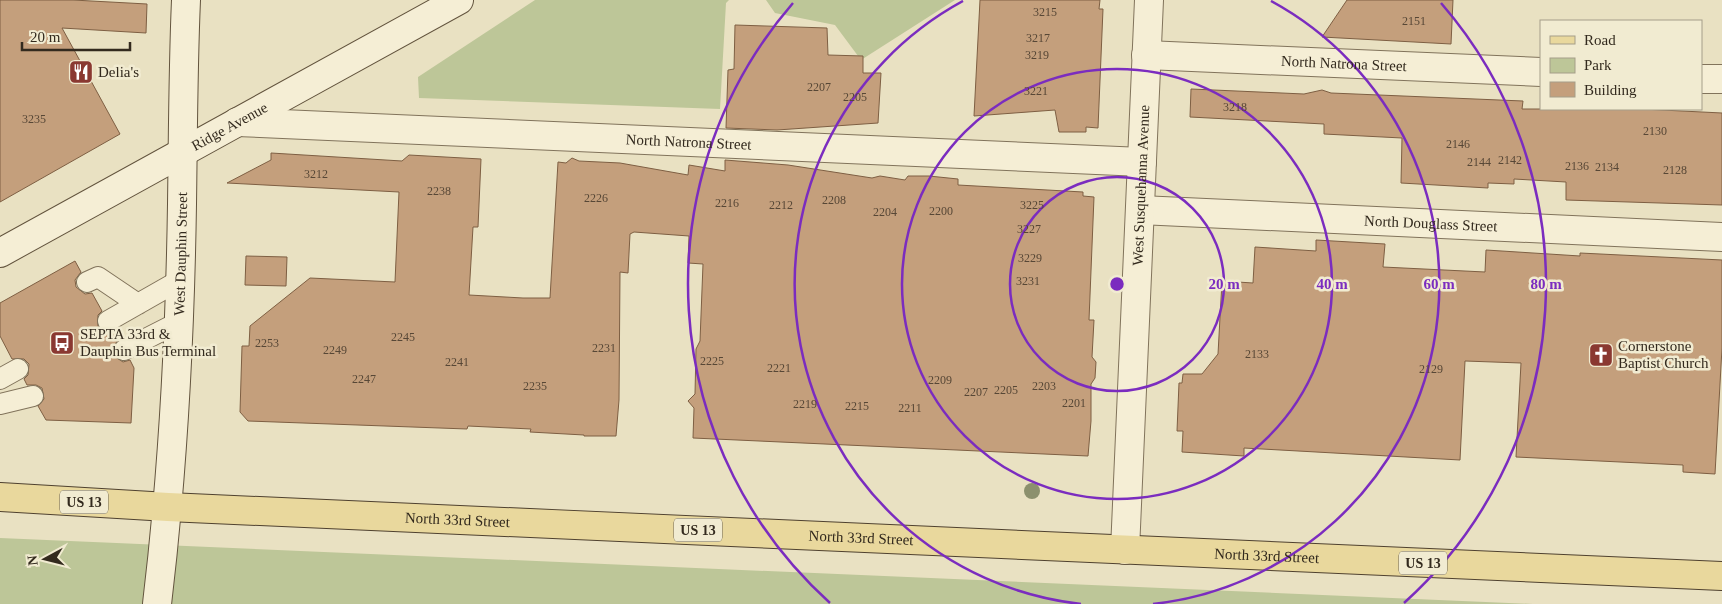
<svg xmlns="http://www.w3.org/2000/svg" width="1722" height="604" font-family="Georgia,serif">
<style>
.green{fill:#bdc698}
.building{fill:#c49f7c;stroke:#7e5f43}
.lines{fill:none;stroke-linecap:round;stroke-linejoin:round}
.lane-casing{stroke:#81735b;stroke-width:22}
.street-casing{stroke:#81735b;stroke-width:30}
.secondary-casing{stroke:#63543e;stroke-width:30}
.primary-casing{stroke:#4f412f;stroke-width:30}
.lane{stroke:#f5eed5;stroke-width:20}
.street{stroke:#f5eed5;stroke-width:28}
.secondary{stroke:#f5eed5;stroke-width:28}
.primary{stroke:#e9d89d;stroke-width:28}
.tree{fill:#8c906d}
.ring{fill:none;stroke:#7b2cbf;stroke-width:2.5}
.labels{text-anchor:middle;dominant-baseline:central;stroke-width:5;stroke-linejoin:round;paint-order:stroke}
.number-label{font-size:12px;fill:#574736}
.shield{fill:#f1ebd1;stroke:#6c6454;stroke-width:1}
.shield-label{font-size:14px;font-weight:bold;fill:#332a1e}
.street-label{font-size:15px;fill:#332a1e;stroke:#f1ebd1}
.poi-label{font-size:15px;fill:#332a1e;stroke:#f1ebd1;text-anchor:start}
.centre{fill:#7b2cbf;stroke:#f1ebd1;stroke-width:2.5}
.ring-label{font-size:15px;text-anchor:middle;font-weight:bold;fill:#7b2cbf;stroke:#f1ebd1;stroke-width:5;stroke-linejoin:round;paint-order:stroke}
</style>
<rect width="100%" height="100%" fill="#e9e1c2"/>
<path class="green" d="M535 0H729L726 3 720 109 419 98 418 77Z
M766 0H955L861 60 835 25 775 13Z
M0 538 1533 604H0Z"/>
<path class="building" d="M0 0H73L147 4 146 33 62 28 120 134 0 202Z
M980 0H1100L1099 9H1103L1098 128 1086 127V132H1059L1055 110 974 116Z
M1347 0H1453L1451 44 1322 37Z
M735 25 827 28 828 55 863 56V73H881L878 123 777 130 726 128 728 70 734 69Z
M1191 89 1304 94 1322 90 1331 93 1523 101 1522 109H1642L1722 113V205L1566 200V182L1514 179V184L1488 183V188L1401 183 1402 138 1324 134V124L1190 117Z
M271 153 402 161 409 155 481 159 478 227H473L469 295 523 298H550L558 162 566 163 572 158 579 161 620 163 688 175 689 165 725 171V160L788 165 872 178 880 176 905 180 908 176H929L958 179V185L1083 192V196L1094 197 1089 320H1094L1092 357 1096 362 1095 378 1091 384V421L1088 456 693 438 694 408 688 401 695 394 696 349 700 341 703 264 688 263 689 236 634 232 630 234 628 273 620 272 619 400 616 436H584V435L530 432 531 429 468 426 467 429 248 421 240 412 242 346H249L250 326 310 278 395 282 399 192 227 183 271 160Z
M1316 240 1385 244 1383 267 1485 272 1486 250 1580 256V253L1722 260V348L1715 474 1683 472V465L1516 457 1521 363 1465 361 1460 460 1244 448V456L1182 452 1183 431H1177L1179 383H1182L1183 374H1202L1218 354 1222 281 1253 283 1255 247 1316 251Z
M246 256 287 257 286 286 245 285Z
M75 261 81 272 75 280 76 287 85 294 92 293 102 311 98 315V326L102 331H114L118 340 112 349 114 356 123 362 130 360 134 368 131 423 46 420 38 406 44 399 42 388 36 385H27L24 379 28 375 29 364 24 359H12L0 336V303Z"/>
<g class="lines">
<defs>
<path id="lane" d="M87 282 98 277 138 304
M108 321 180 280
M124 350 179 322
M0 379 18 369
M0 404 33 396"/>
<g id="street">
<path id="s1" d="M1146 55 1541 72"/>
<path d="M1701 79H1722"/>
<path id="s2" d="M237 122 1142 162"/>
<path id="s3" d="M1140 210 1722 237"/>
<path id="s4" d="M1125 550 1149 0"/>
</g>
<g id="secondary">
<path id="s5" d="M0 253 459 0"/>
<path id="s6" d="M157 604C173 471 180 338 182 204 183 136 183 68 186 0"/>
</g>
<g id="primary">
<path id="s7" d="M0 497 168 507 1722 576"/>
</g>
</defs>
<use href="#lane" class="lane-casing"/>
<use href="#street" class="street-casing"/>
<use href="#secondary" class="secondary-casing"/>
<use href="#primary" class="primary-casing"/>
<use href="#lane" class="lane"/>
<use href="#street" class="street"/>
<use href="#secondary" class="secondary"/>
<use href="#primary" class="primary"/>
</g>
<circle class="tree" cx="1032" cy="491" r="8"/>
<g class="ring">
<circle cx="1117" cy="284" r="107"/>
<circle cx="1117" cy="284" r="215"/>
<path d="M1081 604A322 322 0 0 1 963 1M1271 1A322 322 0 0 1 1153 604"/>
<path d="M830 603A429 429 0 0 1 793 3M1441 3A429 429 0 0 1 1404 603"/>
</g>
<defs>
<symbol id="restaurant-square" viewBox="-11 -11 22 22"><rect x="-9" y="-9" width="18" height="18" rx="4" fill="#8a3831" stroke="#f1ebd1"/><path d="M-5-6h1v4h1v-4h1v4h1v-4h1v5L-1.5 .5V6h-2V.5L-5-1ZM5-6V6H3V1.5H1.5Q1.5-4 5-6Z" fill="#fff"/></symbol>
<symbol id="bus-square" viewBox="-11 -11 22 22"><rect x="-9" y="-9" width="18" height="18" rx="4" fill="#8a3831" stroke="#f1ebd1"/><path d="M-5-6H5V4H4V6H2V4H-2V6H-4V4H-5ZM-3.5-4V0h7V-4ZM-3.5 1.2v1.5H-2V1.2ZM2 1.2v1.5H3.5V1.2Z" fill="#fff"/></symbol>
<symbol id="church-square" viewBox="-11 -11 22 22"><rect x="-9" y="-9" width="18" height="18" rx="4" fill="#8a3831" stroke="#f1ebd1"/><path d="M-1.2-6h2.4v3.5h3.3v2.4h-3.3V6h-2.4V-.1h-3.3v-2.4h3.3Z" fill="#fff"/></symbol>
</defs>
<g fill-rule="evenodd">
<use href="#restaurant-square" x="67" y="58" width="28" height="28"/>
<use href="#bus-square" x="48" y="329" width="28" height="28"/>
<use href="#church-square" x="1587" y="341" width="28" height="28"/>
</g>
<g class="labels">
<g class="number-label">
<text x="1045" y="12">3215</text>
<text x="1414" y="21">2151</text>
<text x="1038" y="38">3217</text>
<text x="1037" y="55">3219</text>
<text x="819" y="87">2207</text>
<text x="1036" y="91">3221</text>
<text x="855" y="97">2205</text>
<text x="1235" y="107">3218</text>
<text x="34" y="119">3235</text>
<text x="1655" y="131">2130</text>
<text x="1458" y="144">2146</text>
<text x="1510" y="160">2142</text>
<text x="1479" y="162">2144</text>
<text x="1577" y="166">2136</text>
<text x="1607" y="167">2134</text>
<text x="1675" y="170">2128</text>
<text x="316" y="174">3212</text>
<text x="439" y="191">2238</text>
<text x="596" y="198">2226</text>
<text x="834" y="200">2208</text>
<text x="727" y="203">2216</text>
<text x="781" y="205">2212</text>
<text x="1032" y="205">3225</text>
<text x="941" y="211">2200</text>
<text x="885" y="212">2204</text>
<text x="1029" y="229">3227</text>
<text x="1030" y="258">3229</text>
<text x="1028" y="281">3231</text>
<text x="403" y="337">2245</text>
<text x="267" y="343">2253</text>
<text x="604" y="348">2231</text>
<text x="335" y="350">2249</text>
<text x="1257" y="354">2133</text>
<text x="712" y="361">2225</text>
<text x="457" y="362">2241</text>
<text x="779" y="368">2221</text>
<text x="1431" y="369">2129</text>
<text x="364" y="379">2247</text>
<text x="940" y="380">2209</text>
<text x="535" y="386">2235</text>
<text x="1044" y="386">2203</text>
<text x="1006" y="390">2205</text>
<text x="976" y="392">2207</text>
<text x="1074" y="403">2201</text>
<text x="805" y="404">2219</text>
<text x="857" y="406">2215</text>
<text x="910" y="408">2211</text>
</g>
<g class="shield">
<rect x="60" y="490.5" width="48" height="23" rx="4"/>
<rect x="674" y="518.5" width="48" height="23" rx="4"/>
<rect x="1399" y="551.5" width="48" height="23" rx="4"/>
</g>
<g class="shield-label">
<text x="84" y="502">US 13</text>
<text x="698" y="530">US 13</text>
<text x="1423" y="563">US 13</text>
</g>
<g class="street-label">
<text stroke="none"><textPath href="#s1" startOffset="198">North Natrona Street</textPath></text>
<text stroke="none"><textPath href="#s5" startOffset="262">Ridge Avenue</textPath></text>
<text stroke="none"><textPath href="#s2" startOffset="452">North Natrona Street</textPath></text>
<text stroke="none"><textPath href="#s4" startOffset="365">West Susquehanna Avenue</textPath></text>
<text stroke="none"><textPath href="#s3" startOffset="291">North Douglass Street</textPath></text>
<text stroke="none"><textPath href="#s6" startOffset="351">West Dauphin Street</textPath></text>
<text stroke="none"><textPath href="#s7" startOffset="458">North 33rd Street</textPath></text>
<text stroke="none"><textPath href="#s7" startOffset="862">North 33rd Street</textPath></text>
<text stroke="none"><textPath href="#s7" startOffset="1268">North 33rd Street</textPath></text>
</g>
<g class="poi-label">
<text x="98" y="72">Delia's</text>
<text x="80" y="334">SEPTA 33rd &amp;<tspan x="80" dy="17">Dauphin Bus Terminal</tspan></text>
<text x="1618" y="346">Cornerstone<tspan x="1618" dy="17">Baptist Church</tspan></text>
</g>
</g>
<circle cx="1117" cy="284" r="8" class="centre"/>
<g class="ring-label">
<text x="1224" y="289">20 m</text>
<text x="1332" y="289">40 m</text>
<text x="1439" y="289">60 m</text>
<text x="1546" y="289">80 m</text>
</g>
<rect x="1540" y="20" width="162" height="90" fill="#f1ebd1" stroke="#a59e89"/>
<rect x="1550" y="36" width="25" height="8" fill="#e9d89d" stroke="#a59e89"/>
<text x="1584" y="45" font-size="15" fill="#332a1e">Road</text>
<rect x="1550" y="58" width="25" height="15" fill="#bdc698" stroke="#a59e89"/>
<text x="1584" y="70" font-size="15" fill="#332a1e">Park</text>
<rect x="1550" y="82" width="25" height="15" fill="#c49f7c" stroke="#a59e89"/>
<text x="1584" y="95" font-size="15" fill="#332a1e">Building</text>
<g transform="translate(45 559) rotate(263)" stroke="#f1ebd1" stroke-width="4" paint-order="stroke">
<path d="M0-4L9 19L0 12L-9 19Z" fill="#332a1e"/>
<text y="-8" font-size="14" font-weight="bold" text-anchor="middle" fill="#332a1e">N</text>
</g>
<path d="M22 42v8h108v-8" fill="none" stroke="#332a1e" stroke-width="2.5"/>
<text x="30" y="42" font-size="15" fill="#332a1e" stroke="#f1ebd1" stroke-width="4" paint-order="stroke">20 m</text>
</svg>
